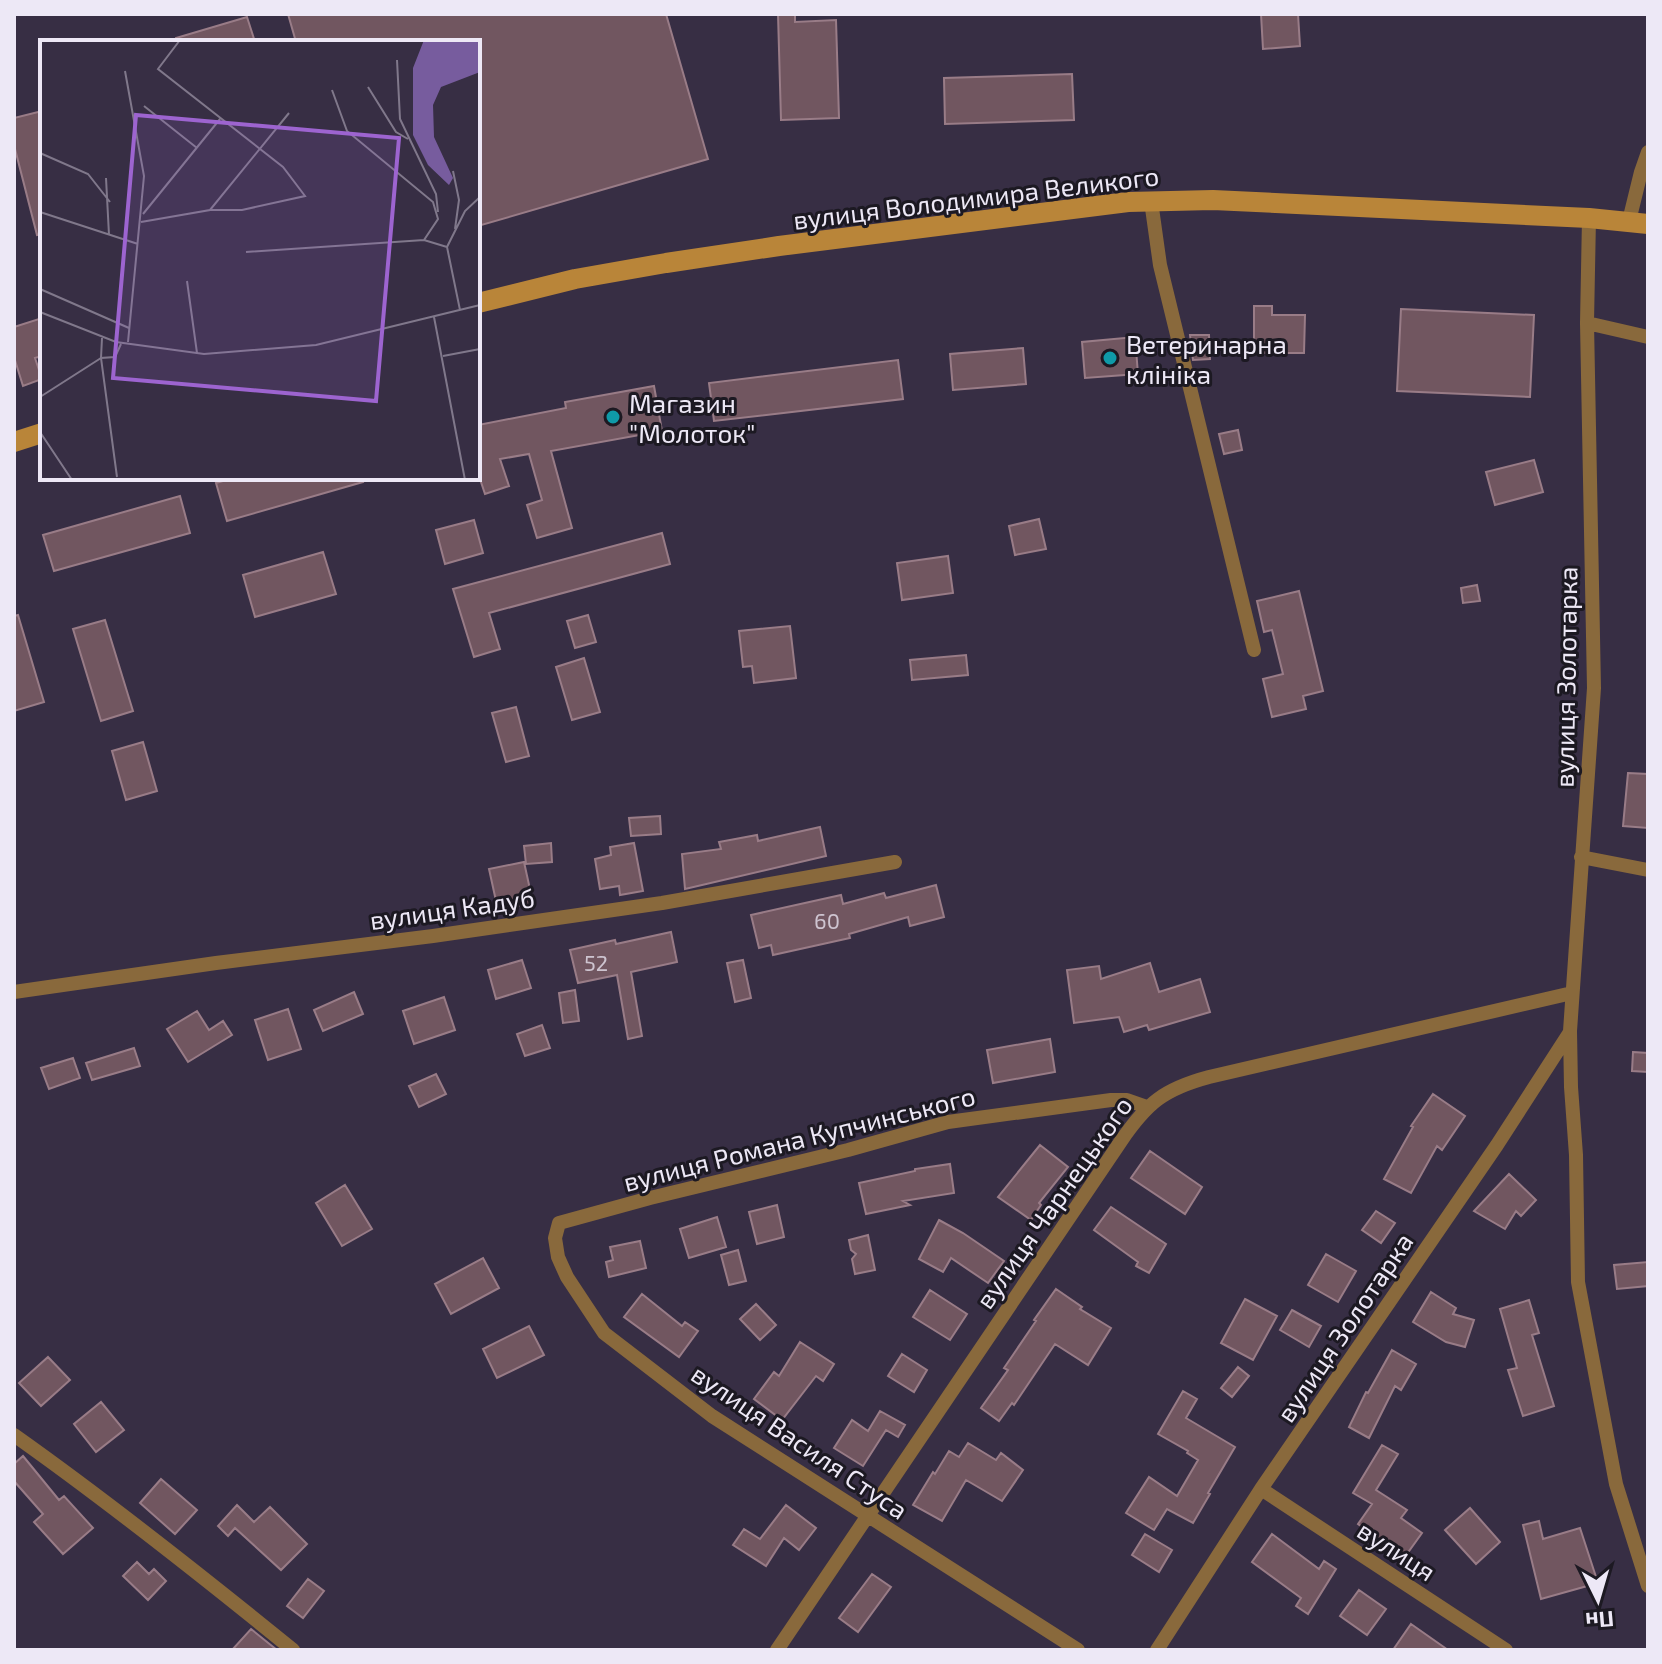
<svg xmlns="http://www.w3.org/2000/svg" width="1662" height="1664" font-family="'Exo 2',sans-serif">
<style>
.building{fill:#715660;stroke:#997c87;stroke-width:2}
.lines{fill:none;stroke-linecap:round;stroke-linejoin:round}
.minor{stroke:#89693c;stroke-width:14}
.secondary{stroke:#b98539;stroke-width:20}
.culture-dot{fill:#0f9aa8;stroke:#1c1922;stroke-width:3}
.labels{text-anchor:middle;dominant-baseline:central;stroke-width:6;stroke-linejoin:round;paint-order:stroke}
.number-label{font-size:22px;fill:#cec4d0}
.street-label{font-size:26px;fill:#ede8f6;stroke:#1c1922}
.poi-label{font-size:26px;fill:#ede8f6;stroke:#1c1922;text-anchor:start}
.inset-road{fill:none;stroke:#80788b;stroke-width:2}
.view{fill:#9d64d0;fill-opacity:0.15;stroke:#9d64d0;stroke-width:4}
.inset-edge{fill:none;stroke:#ede8f6;stroke-width:4}
</style>
<rect width="100%" height="100%" fill="#372e44"/>
<path class="building" d="M288 14H666L708 159 478 226V42H296Z
M778 14H795V22L836 20 839 118 781 120Z
M1261 14H1298L1300 46 1263 49Z
M247 17 255 42H176V38Z
M1072 74 1074 120 945 124 944 78Z
M42 111V234L37 235 14 145V118Z
M1254 306H1272V315H1305L1304 353H1254Z
M1401 309 1534 315 1530 397 1397 391Z
M42 318V356L35 358 42 379 23 386 14 357V327Z
M1190 335H1209L1210 359 1193 360Z
M1135 337 1138 374 1085 378 1082 342Z
M1023 348 1026 384 953 390 950 354Z
M898 360 903 399 714 421 709 383Z
M654 386 662 431 551 451 572 528 537 538 527 505 542 500 529 454 500 459 509 486 485 494 478 473V425L566 408 565 402Z
M1238 430 1242 450 1224 454 1219 434Z
M1534 460 1543 492 1495 505 1486 472Z
M233 478H362L363 482 227 521 216 483Z
M180 496 190 533 54 571 43 535Z
M1039 519 1046 549 1015 555 1009 526Z
M474 520 483 553 445 564 436 530Z
M662 533 670 564 489 613 500 649 474 657 453 589Z
M323 552 336 594 255 617 243 575Z
M948 556 953 593 902 600 897 563Z
M1477 585 1480 601 1463 603 1461 588Z
M1299 591 1323 691 1303 696 1306 709 1272 717 1263 679 1283 674 1272 630 1264 632 1257 601Z
M18 615 44 702 14 711V616Z
M588 615 596 642 575 648 567 621Z
M105 620 133 711 101 721 73 629Z
M790 626 796 678 754 683 752 666 743 667 739 631Z
M966 655 968 675 912 680 910 660Z
M584 658 600 712 572 720 556 667Z
M516 707 529 756 506 762 492 713Z
M143 742 157 791 126 800 112 751Z
M1628 773 1648 774V828L1623 826Z
M660 816 661 834 631 836 629 818Z
M820 827 826 856 685 889 682 854 721 849 719 842 757 835 758 841Z
M551 843 552 862 526 864 524 846Z
M634 843 643 891 620 895 619 886 600 889 595 859 611 855 610 847Z
M524 862 533 903 498 910 489 869Z
M936 885 944 917 910 926 908 917 849 934 850 938 773 955 771 945 759 948 751 915 841 895 843 904 884 893 886 898Z
M671 932 677 962 631 972 642 1036 628 1039 617 975 578 983 570 950 615 940 616 944Z
M522 960 531 988 496 999 488 970Z
M743 960 751 998 735 1002 727 963Z
M1150 963 1159 992 1200 979 1210 1012 1149 1030 1147 1025 1124 1032 1119 1017 1074 1023 1067 970 1099 966 1101 979Z
M575 990 579 1021 563 1023 559 993Z
M354 992 363 1014 323 1031 314 1010Z
M444 997 455 1030 414 1044 403 1011Z
M288 1009 301 1049 268 1060 255 1020Z
M197 1011 209 1030 223 1021 232 1035 188 1062 167 1029Z
M542 1025 550 1048 525 1056 517 1034Z
M1050 1039 1055 1072 993 1083 987 1050Z
M134 1048 140 1066 92 1080 86 1063Z
M1633 1052 1648 1053V1072L1632 1071Z
M73 1058 80 1078 49 1089 41 1068Z
M436 1074 446 1094 419 1107 409 1086Z
M1433 1094 1465 1116 1442 1150 1437 1146 1411 1193 1384 1179 1413 1127 1411 1126Z
M1040 1145 1068 1167 1039 1203 1041 1205 1031 1220 998 1197Z
M1150 1151 1202 1187 1185 1214 1131 1178Z
M950 1164 954 1193 903 1201 910 1205 866 1214 859 1183 915 1171V1169Z
M1509 1174 1536 1200 1521 1216 1516 1211 1505 1229 1474 1211Z
M345 1185 372 1229 342 1246 316 1203Z
M777 1205 784 1237 757 1244 749 1212Z
M1111 1207 1166 1244 1149 1273 1136 1266 1138 1262 1094 1230Z
M1376 1211 1395 1223 1381 1243 1362 1230Z
M717 1217 726 1247 689 1258 680 1229Z
M939 1220 963 1233 1004 1261 988 1283 951 1258 943 1272 919 1259Z
M868 1235 875 1270 855 1274 852 1259 856 1254 851 1250 849 1240Z
M640 1241 646 1268 609 1277 606 1262 613 1260 610 1247Z
M738 1250 746 1281 729 1285 721 1255Z
M1326 1254 1356 1271 1338 1302 1308 1285Z
M483 1258 499 1288 451 1314 435 1284Z
M1648 1262V1286L1617 1289 1614 1265Z
M1056 1289 1082 1307 1080 1309 1111 1328 1088 1365 1055 1344 1014 1405 1012 1403 999 1421 981 1408 1008 1370 1004 1368 1036 1321 1034 1320Z
M930 1290 967 1314 950 1340 913 1317Z
M1431 1292 1456 1308 1453 1314 1474 1320 1465 1347 1446 1342 1413 1322Z
M642 1294 682 1326 685 1322 698 1331 679 1357 624 1317Z
M1245 1299 1277 1316 1253 1360 1221 1343Z
M1529 1300 1539 1333 1532 1335 1554 1406 1523 1416 1508 1370 1517 1368 1500 1309Z
M756 1304 776 1325 760 1340 740 1319Z
M1292 1310 1321 1326 1309 1347 1280 1330Z
M529 1326 544 1355 497 1378 483 1349Z
M800 1342 834 1364 823 1381 816 1376 782 1420 754 1399 774 1372 779 1376Z
M1392 1350 1416 1364 1401 1390 1395 1386 1369 1438 1349 1427 1366 1392 1368 1393Z
M902 1354 927 1370 914 1392 888 1376Z
M48 1357 70 1380 41 1406 19 1383Z
M1238 1367 1249 1376 1232 1397 1221 1388Z
M1183 1391 1197 1399 1186 1418 1235 1447 1208 1493 1210 1494 1193 1523 1167 1509 1154 1530 1126 1513 1149 1477 1177 1496 1198 1460 1187 1453 1188 1451 1158 1434Z
M101 1402 124 1430 96 1452 74 1424Z
M880 1411 905 1425 898 1437 886 1430 863 1466 834 1448 852 1420 868 1431Z
M968 1443 996 1460 1001 1453 1023 1470 1002 1501 966 1480 942 1521 913 1505 933 1472 935 1474 949 1451 959 1457Z
M1382 1445 1398 1454 1376 1490 1407 1510 1401 1518 1422 1533 1404 1558 1358 1524 1372 1504 1353 1493Z
M23 1456 59 1500 64 1496 93 1528 63 1554 34 1522 43 1514 14 1481V1464Z
M161 1479 197 1510 175 1534 140 1503Z
M237 1505 254 1522 270 1507 307 1544 281 1570 235 1528 228 1536 218 1526Z
M786 1505 816 1528 799 1550 784 1538 766 1566 733 1545 744 1529 760 1539Z
M1470 1508 1500 1542 1476 1564 1445 1530Z
M1539 1521 1543 1539 1580 1528 1598 1583 1541 1599 1523 1525Z
M1145 1534 1172 1550 1159 1572 1132 1555Z
M1272 1534 1319 1569 1324 1561 1336 1569 1308 1614 1296 1606 1301 1598 1252 1562Z
M137 1562 149 1574 154 1569 166 1581 148 1600 123 1576Z
M872 1574 891 1587 858 1632 839 1618Z
M308 1579 324 1591 303 1618 287 1606Z
M1359 1590 1386 1609 1367 1635 1340 1616Z
M1411 1624 1448 1650H1393Z
M251 1629 272 1646 277 1650H232Z"/>
<g class="lines">
<path class="minor" d="M1151 201 1160 265 1254 650
M1589 218 1587 323 1594 688 1570 1031 1571 1087 1576 1155 1578 1282 1616 1484 1648 1586
M1629 221 1641 172 1648 152
M1587 323 1648 337
M1581 857 1648 870
M14 992 216 963 433 936 662 903 895 862
M14 1435C110 1503 202 1576 293 1650
M1261 1489 1506 1650
M777 1650 1121 1141C1147 1103 1164 1089 1209 1077L1572 993
M1078 1650 712 1416 604 1333 567 1277 558 1257 555 1238 559 1223 650 1198 848 1150 948 1122 1111 1100H1127L1147 1107
M1157 1650 1261 1489 1497 1145 1570 1032"/>
<path class="secondary" d="M478 303 575 279 666 263 779 246 1128 202 1213 200 1589 218 1648 224
M14 442 42 433"/>
</g>
<g class="culture-dot">
<circle cx="1110" cy="358" r="8"/>
<circle cx="613" cy="417" r="8"/>
</g>
<g class="labels">
<g class="number-label">
<text x="827" y="920">60</text>
<text x="596" y="962">52</text>
</g>
<g class="street-label">
<text transform="translate(976 197) rotate(-7)">вулиця Володимира Великого</text>
<text transform="translate(1565 677) rotate(-89)">вулиця Золотарка</text>
<text transform="translate(452 908) rotate(-8)">вулиця Кадуб</text>
<text transform="translate(799 1138) rotate(-14)">вулиця Романа Купчинського</text>
<text transform="translate(1053 1202) rotate(-55)">вулиця Чарнецького</text>
<text transform="translate(1344 1327) rotate(-56)">вулиця Золотарка</text>
<text transform="translate(800 1441) rotate(34)">вулиця Василя Стуса</text>
<text transform="translate(1397 1550) rotate(33)">вулиця</text>
</g>
<g class="poi-label">
<text x="1126" y="343">Ветеринарна<tspan x="1126" dy="30">клініка</tspan></text>
<text x="629" y="402">Магазин<tspan x="629" dy="30">"Молоток"</tspan></text>
</g>
</g>
<g transform="translate(40 40)">
<rect width="440" height="440" fill="#372e44"/>
<path d="M384 0H440V32L401 47 393 65 394 97 413 138 409 145 388 125 373 95V28Z" fill="#775c9e"/>
<path class="inset-road" d="M140 0 118 29 243 127 265 156 202 170H170M357 20 360 79 396 154 398 172M85 31 104 136 88 302M328 47 356 92 368 99M292 50 307 91 393 162 398 179 384 200M104 66 157 108M0 113 48 134 70 162M413 131 419 160 415 189M66 138 69 195M0 172 98 204M103 174 180 79M101 182 170 170 249 73M206 212 384 200 407 207M147 241 157 313M0 249 89 288M420 270 407 207 425 171 440 157M0 272 76 302 164 314 276 305 440 265M394 277 425 440M403 316 440 309M0 357 61 318 62 298M0 392 32 440M77 437 61 318 75 317 81 304"/>
<path class="view" d="M96 75 359 98 336 361 73 338Z"/>
<rect width="440" height="440" class="inset-edge"/>
</g>
<rect width="1662" height="1664" fill="none" stroke="#ede8f6" stroke-width="32"/>
<g transform="translate(1598 1600) rotate(175)" stroke="#1c1922" stroke-width="6" paint-order="stroke">
<path d="M0-6L14 30L0 20L-14 30Z" fill="#ede8f6"/>
<text y="-12" font-size="22" font-weight="bold" text-anchor="middle" fill="#ede8f6">Пн</text>
</g>
</svg>
